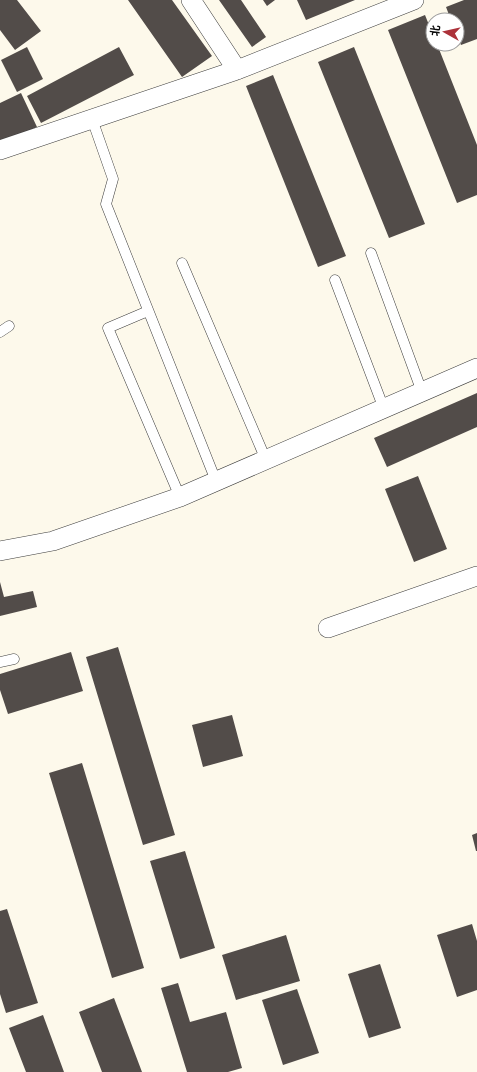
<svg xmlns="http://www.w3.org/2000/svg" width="477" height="1072" font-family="'IBM Plex Serif','Noto Sans SC',serif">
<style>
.building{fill:#524c49}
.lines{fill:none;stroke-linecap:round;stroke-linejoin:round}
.service-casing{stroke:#3e3e3e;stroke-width:11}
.minor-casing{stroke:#3e3e3e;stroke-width:20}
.service{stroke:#fff;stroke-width:10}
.minor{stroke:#fff;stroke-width:19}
</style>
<rect width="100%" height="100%" fill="#fdf9eb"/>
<path class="building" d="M0 0H17L41 31 15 50 0 30Z
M128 0H172L212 56 182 77Z
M219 0H241L266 37 252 47Z
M263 0H275L267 6Z
M297 0H355L306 20Z
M464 0H477V39L461 45 457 36V20H451L446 7Z
M425 15 433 35V44H437L477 145V195L457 203 388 30Z
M27 47 43 79 17 92 1 60Z
M119 47 134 75 41 123 27 96Z
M354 47 425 224 389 238 318 62Z
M273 75 346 256 318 267 246 86Z
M21 93 37 127 0 144V103Z
M477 393V427L387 467 374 438Z
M418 476 447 549 414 562 385 489Z
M0 582 4 597 33 591 37 607 0 616Z
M118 647 175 835 143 845 86 657Z
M71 652 83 691 8 714 0 690V674Z
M232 715 243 756 203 767 192 725Z
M82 763 144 968 112 978 49 773Z
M477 833V851H476L472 835Z
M185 851 215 948 180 959 150 861Z
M7 909 38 1003 6 1013 0 994V911Z
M472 924 477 941V990L457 997 437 935Z
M286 935 300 981 236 1000 222 955Z
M380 964 401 1028 369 1038 348 974Z
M178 983 190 1022 226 1012 242 1068 228 1072H187L161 988Z
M297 989 319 1053 283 1065 262 1000Z
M114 998 142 1072H102L79 1012Z
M43 1015 64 1072H26L9 1028Z"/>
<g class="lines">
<defs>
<path id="service" d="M92 119 113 179 106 204 216 481
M371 253 422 392
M182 263 266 460
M335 280 384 409
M148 311 108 328 180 497
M0 332 9 326
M0 662 14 659"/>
<path id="minor" d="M191 0 237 70
M0 150 237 70 414 0
M0 551 53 541 180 497 477 368
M328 628 477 576"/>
</defs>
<use href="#service" class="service-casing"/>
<use href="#minor" class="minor-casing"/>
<use href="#service" class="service"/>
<use href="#minor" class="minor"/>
</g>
<g transform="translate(445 32) rotate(278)"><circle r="19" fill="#ffffff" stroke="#9d9d9d"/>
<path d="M0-3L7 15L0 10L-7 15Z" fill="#ac323a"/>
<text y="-6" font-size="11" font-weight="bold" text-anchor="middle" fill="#0b0b0b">北</text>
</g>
</svg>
